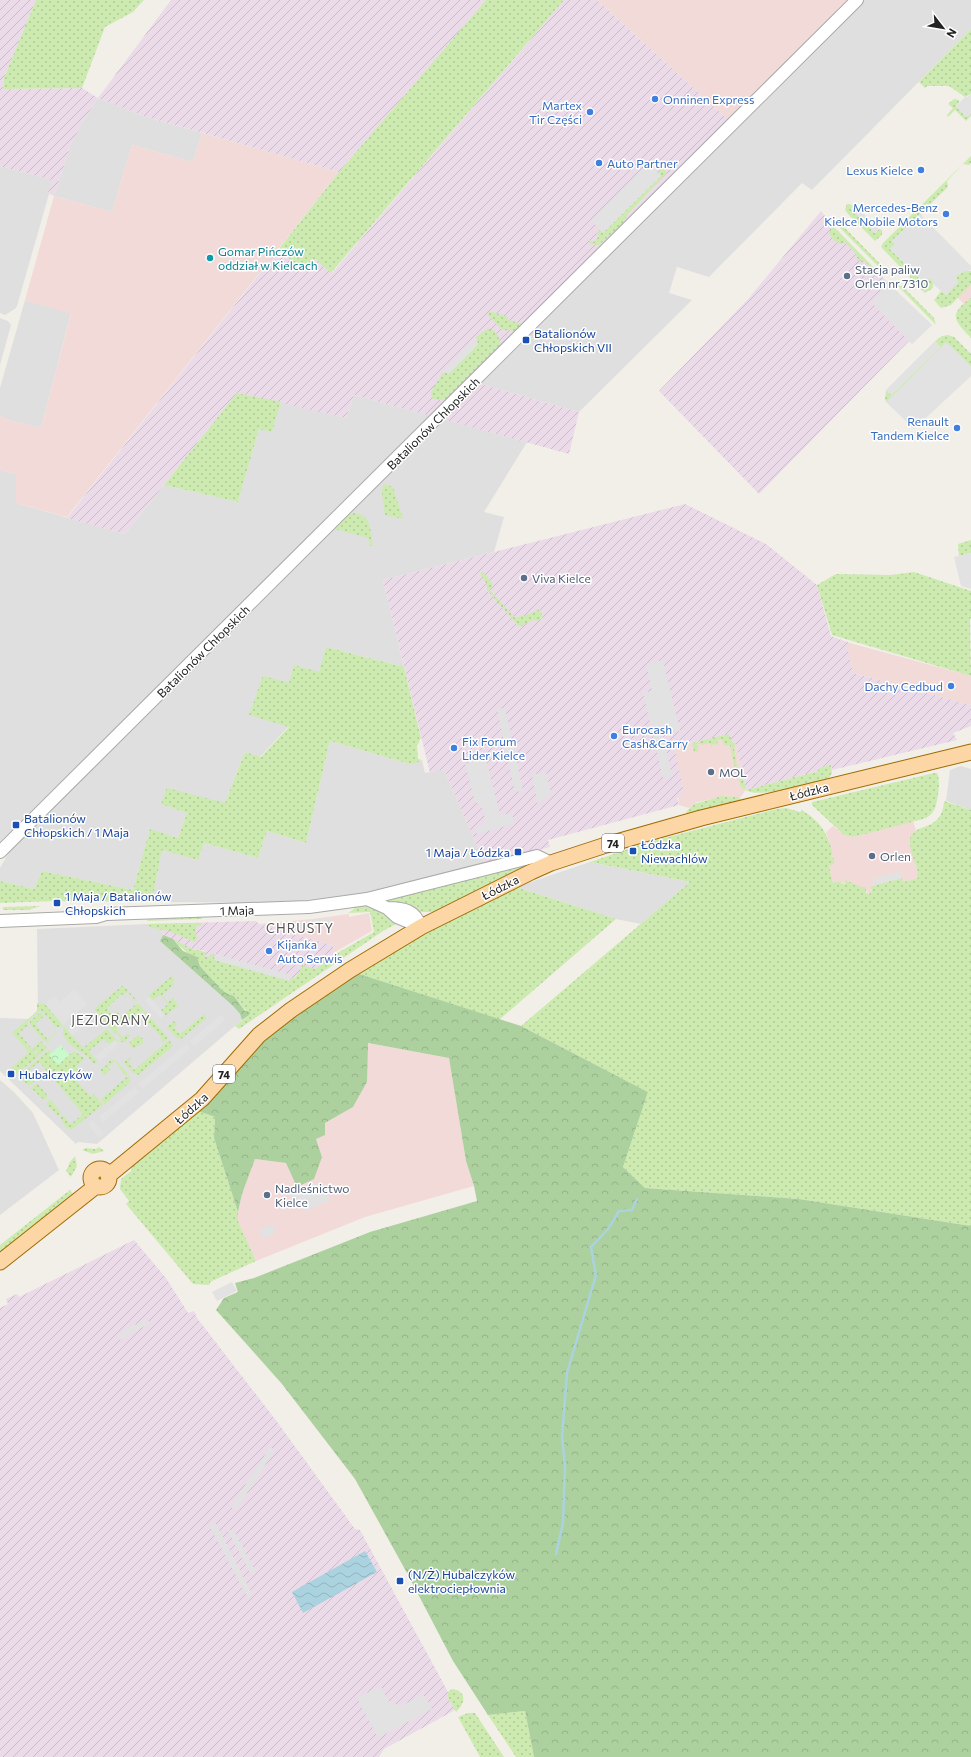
<svg xmlns="http://www.w3.org/2000/svg" width="971" height="1757" font-family="Commissioner,sans-serif">
<style>
.residential{fill:#e0dfdf}
.commercial{fill:#f2dad9}
.industrial{fill:url(#industrial-furrows)}
.grass{fill:url(#grass-dots)}
.forest{fill:url(#forest-crowns)}
.park{fill:url(#park-crowns)}
.parking{fill:#e2e2e2}
.water{fill:url(#water-waves)}
.lines{fill:none;stroke-linecap:round;stroke-linejoin:round}
.stream{stroke:#aad3df;stroke-width:2.5}
.minor-casing{stroke:#a9a9a9;stroke-width:14}
.major-casing{stroke:#a06b00;stroke-width:17}
.minor{stroke:#fff;stroke-width:12}
.major{stroke:#fcd6a4;stroke-width:15}
.shop-dot{fill:#3f7fe0;stroke:#fff;stroke-width:1.5}
.culture-dot{fill:#0f9aa8;stroke:#fff;stroke-width:1.5}
.service-dot{fill:#5c6f8a;stroke:#fff;stroke-width:1.5}
.transit-dot{fill:#1a4fb4;stroke:#fff;stroke-width:1.5}
.labels{text-anchor:middle;dominant-baseline:central;stroke-width:3;stroke-linejoin:round;paint-order:stroke}
.shield{fill:#fff;stroke:#646464;stroke-width:1}
.shield-label{font-size:11px;font-weight:bold;fill:#222}
.shop-label{font-size:12px;fill:#366cbe;stroke:#fff;text-anchor:start}
.culture-label{font-size:12px;fill:#0d838f;stroke:#fff;text-anchor:start}
.service-label{font-size:12px;fill:#4e5e75;stroke:#fff;text-anchor:start}
.transit-label{font-size:12px;fill:#164399;stroke:#fff;text-anchor:start}
.street-label{font-size:12px;fill:#222;stroke:#fff}
.neighbourhood-label{font-size:13px;letter-spacing:1px;fill:#555;stroke:#fff}
</style>
<defs>
<pattern id="industrial-furrows" width="10" height="10" patternUnits="userSpaceOnUse"><rect width="10" height="10" fill="#ebdbe8"/><path d="M-1 1l2-2M0 10L10 0M9 11l2-2" fill="none" stroke="#c9bcc7"/></pattern>
<pattern id="grass-dots" width="8" height="8" patternUnits="userSpaceOnUse"><rect width="8" height="8" fill="#cdebb0"/><path d="M2 2h.1M6 6h.1" fill="none" stroke="#b0c997" stroke-width="1.8" stroke-linecap="round"/></pattern>
<pattern id="forest-crowns" width="20" height="18" patternUnits="userSpaceOnUse"><rect width="20" height="18" fill="#add19e"/><path d="M2 6a3 3 0 1 1 6 0M12 15a3 3 0 1 1 6 0" fill="none" stroke="#95b388"/></pattern>
<pattern id="park-crowns" width="20" height="18" patternUnits="userSpaceOnUse"><rect width="20" height="18" fill="#c8facc"/><path d="M2 6a3 3 0 1 1 6 0M12 15a3 3 0 1 1 6 0" fill="none" stroke="#acd6af"/></pattern>
<pattern id="water-waves" width="16" height="10" patternUnits="userSpaceOnUse"><rect width="16" height="10" fill="#aad3df"/><path d="M0 5q4-4 8 0t8 0" fill="none" stroke="#92b5bf"/></pattern>
</defs>
<rect width="100%" height="100%" fill="#f2efe9"/>
<path class="residential" d="M857 0H971V29L812 190 802 183 709 277 677 267 669 293 692 300 579 412 474 382Z
M98 98 147 117 202 133 193 162 132 145 112 212 54 196 70 147 80 126Z
M0 166 53 180 17 306 15 309 5 315 0 313Z
M25 300 71 313 41 428 9 420 0 416V388Z
M0 318 8 321 11 325 0 365Z
M354 395 527 442 484 512 504 517 494 552 383 580 404 667 326 647 320 673 289 726 260 757 245 752 225 803 162 804 187 813 178 838 150 830 133 890 42 871 34 889 0 881V868L19 834 0 850V470L16 474V503L125 534 164 485 238 502 259 429 272 431 281 402 346 418Z
M330 741 406 763H416L422 760 425 773 444 769 485 864 365 893 280 903 152 902 162 849 198 860 204 843 258 858 267 831 306 843Z
M961 766 971 769V810L946 801 950 770Z
M590 862 690 882 641 924 616 919 516 887Z
M147 924 155 928H160L163 935 160 941 233 1006 240 1014 242 1020 97 1144 78 1142 76 1144 0 1071V1018L30 1019 38 1012 37 929Z
M0 1080 14 1092 33 1113 59 1170 0 1215Z"/>
<path class="commercial" d="M597 0H857L733 124Z
M202 133 339 172 67 517 16 503V474L0 470V416L9 420 41 428 71 314 25 300 54 196 112 212 132 145 193 162Z
M971 278V311L955 295Z
M850 643 971 676V705L853 673 846 646Z
M729 734 736 743 743 776 740 779 739 783 745 791 740 798 727 796 697 802 689 808 679 805 673 747Z
M913 821 916 830 911 836 910 843 918 873V878L904 882 902 878 869 887H871L872 891 869 894 867 893 866 888 859 887 849 881 842 884 840 881 833 883 829 866 831 859V855L833 854 826 832 833 826 844 835 852 837Z
M369 913 372 931 333 953 334 948 332 945 259 924 313 919 349 914V917Z
M367 1043 449 1058 466 1161 474 1186 365 1217 256 1261 238 1221V1212L242 1194 255 1159 286 1163 322 1157 316 1139 325 1123 353 1107 367 1082Z"/>
<path class="industrial" d="M0 0H36L4 78 3 89 82 88 98 98 171 0H486L339 172 147 117 98 98 83 121 70 147 54 196 48 193 52 180 0 166Z
M564 0H597L733 124 474 382 579 412 569 454 354 395 346 418 237 393 125 534 67 518 278 250 304 270 314 259 332 273Z
M821 211 832 225 891 286 932 325 912 344 909 341 759 494 659 391 749 298Z
M685 504 766 544 817 585 831 636 850 643 847 646 853 673 971 705V726L953 733 957 740 832 770 831 765 819 768 816 775 814 772 746 790 736 744 733 743 729 735 674 746 684 793 677 798 679 805 548 840 550 847 485 864 444 769 430 773 383 580Z
M256 921 259 924 332 945 334 948 333 957 315 969 300 973 290 981 214 960V954L209 957H205V951L192 949 163 935 160 929 152 928 147 924Z
M134 1240 166 1278 188 1313 194 1311 197 1318 275 1419 355 1529 360 1530 448 1692 447 1696 455 1710 384 1749 379 1757H0V1308L8 1304 6 1299 17 1294 19 1297Z"/>
<path class="grass" d="M36 0H144L133 12 105 27 82 88 3 89 4 78Z
M486 0H564L331 273 315 259 304 270 278 250 339 172Z
M971 29V94L965 97 949 86H927L925 88 919 82Z
M954 99 959 100V102L956 106 966 117 971 114V116L966 121 955 110 948 117 947 115 953 108 948 104Z
M971 156V163L969 165 963 164 947 181 948 187 892 241 895 244 890 249 924 283 930 278 933 282V288L925 293 881 247 883 243Z
M663 168 667 173 628 214 622 224 599 245 589 244V240L594 242 599 236 596 233 600 230 603 233 661 175 658 172Z
M847 204H850L853 206 851 209 875 233 879 229 882 230V235L875 241 848 214 845 210Z
M835 223H840L882 266 883 271Z
M832 225 881 275 879 277 865 262H861L855 255 856 254 845 242 841 244 833 240 829 233Z
M965 271H971V284L951 305 941 308 934 300 941 291 946 295 958 282 955 277Z
M896 284 903 287 934 318 936 325Z
M971 298V338C955 321 947 315 971 298Z
M489 311 508 317V320L523 324 516 331 502 330 488 315Z
M487 329C496 327 500 339 501 346H499L446 399 441 400 432 399 433 396 431 397C431 386 439 382 443 372L449 373 478 344 476 337Z
M948 335 954 337 971 354V367L949 345 889 405 885 400 886 390 891 395 940 347 935 341 942 336Z
M237 393 281 402 272 432 259 429 238 502 164 485Z
M383 484 393 487 403 519 385 515 382 494Z
M354 513C372 514 370 532 373 545L370 546 368 538 335 529 350 514Z
M971 540V553L959 556 958 544Z
M483 571 493 585 490 590 515 618 523 615 524 616 540 609 543 619 536 621 533 620 519 627 487 590V584L480 574Z
M914 572 971 591V618L970 619 971 676 832 635 817 585 836 574 891 575Z
M326 647 404 667 421 738 417 746 418 759 422 760 416 763H406L330 741 306 843 267 831 258 858 204 843 198 860 162 850 152 902 54 901 0 903V881L34 889 42 871 133 890 150 829 178 838 187 813 161 804 167 788 225 803 245 752 261 757 289 727 249 715 263 676 289 683 294 665 319 672Z
M729 734 733 743H736L734 749 738 770 735 769 730 745 724 746 722 739 717 740 719 747 717 744 712 745V749L710 743 701 745V747V744H697L698 751H702V749V751L694 752 692 743Z
M831 765 832 773 829 778C814 782 739 808 739 780L743 776 746 790 815 772 816 774 819 768Z
M934 773H937C941 780 938 800 935 808 933 813 929 817 923 819L857 836 852 837 844 835 812 805V802Z
M722 796 738 797 743 801 689 815 686 812 694 804Z
M944 801 971 810V1226L799 1199 645 1188 623 1167 648 1092 521 1026 690 882 590 862 649 842 777 809 786 808 800 812 802 810C822 823 827 833 833 854L831 855V858H834V864L829 866 833 883 840 881 842 884H845V880C853 882 858 888 866 887V893L869 894 872 891 871 887H869L902 878 904 882 918 878 917 874 918 873C916 863 909 850 910 840 913 821 942 834 944 801Z
M533 862 535 863 435 912H421L384 899Z
M516 887 616 919 499 1020 356 973 438 926Z
M360 905 371 908 400 922 383 931 239 1029 235 1026 249 1015 234 996 226 993 220 988 200 966 199 963C190 954 181 949 173 939L192 949 206 952 205 957H209L210 955 214 953 215 960 290 981 291 977 295 978 299 973 302 965 315 969 333 957 334 955 374 932 370 912 348 913 354 909 353 906Z
M41 906 28 910H3V907Z
M200 917 202 918V919L147 921 149 919 154 918Z
M202 923 201 926 197 925 195 934 198 937 195 942 166 930 152 928 147 924Z
M172 976 175 980 172 982 174 985 162 995 168 1002 173 998 178 1006 161 1019 165 1015 161 1010 168 1004 160 995 153 1000 149 996 144 999Z
M122 986 125 987 137 1001 136 1002 128 992 124 994 126 998 122 994 107 1008 112 1015 117 1011 120 1016 111 1022 104 1021 94 1009Z
M37 1003 45 1004 63 1025 60 1027H56L41 1010 28 1021 27 1025 31 1029 27 1026 19 1033 32 1049 40 1041 38 1038 47 1048 40 1055 34 1049 33 1050 39 1056 16 1074 11 1068 29 1052 12 1033 37 1011Z
M138 1003 144 1010 122 1026 120 1024 116 1030 123 1037 128 1034 130 1036 124 1043 119 1040 121 1038 116 1033 115 1034 106 1023 111 1024Z
M145 1011 168 1038 163 1042 160 1038 161 1037 141 1015Z
M41 1012 47 1020 43 1017 35 1024 48 1040 56 1032 54 1029 57 1032 48 1042 43 1040 30 1024V1021Z
M204 1014 207 1018 181 1039 177 1038 167 1027 174 1021 177 1025 174 1028 180 1034Z
M64 1026 83 1048 107 1029 120 1044 115 1040 109 1044 104 1039 89 1051 98 1062 94 1064C92 1062 90 1059 88 1057 78 1049 58 1041 64 1026Z
M138 1035 143 1039V1043L133 1049 129 1043Z
M169 1040 173 1046 139 1075 133 1073 123 1062 130 1058 131 1060 128 1063 134 1070Z
M49 1050 51 1053 50 1054 58 1064 74 1051 85 1058 76 1067 79 1070 72 1076 91 1097 94 1094 103 1105 71 1130 66 1127 60 1118 63 1115 71 1124 83 1114 39 1062 27 1072 35 1081 30 1085H28L18 1076Z
M115 1060 128 1074 125 1076 115 1061 108 1067 110 1070 104 1075 100 1069 107 1065 109 1061Z
M129 1075 130 1079 129 1083 105 1104 101 1099Z
M37 1083 48 1096 44 1100 31 1088Z
M50 1099 61 1112 58 1116 46 1104Z
M198 1111 215 1117 214 1138 238 1212V1221L256 1261 210 1282V1284L208 1285 193 1284 126 1204 129 1201 120 1189 121 1179 131 1171V1167L183 1125Z
M99 1147 104 1151 93 1154 82 1150 85 1148 96 1149Z
M75 1156 77 1166 71 1177 66 1171 70 1162Z
M70 1190 74 1195 0 1254V1245Z
M452 1689C468 1691 465 1704 456 1712L447 1696 448 1692Z
M525 1711 534 1757H516L488 1715Z
M468 1713H475L504 1757H480L458 1717Z"/>
<path class="forest" d="M163 935 173 939 183 951 197 957 200 966 220 988 226 993 234 996 245 1011 250 1012 249 1015 242 1020 240 1014 233 1006 160 941Z
M356 973 521 1026 648 1092 623 1167 645 1188 799 1199 971 1226V1757H534L525 1711 488 1715 453 1661 407 1573 355 1479 282 1384 216 1310 224 1298 238 1292 235 1283 254 1278 370 1232 477 1201 474 1186 466 1161 449 1058 368 1043 367 1082 353 1107 325 1123V1135L316 1139 322 1157 314 1179 297 1187 286 1163 255 1159 242 1194 238 1212 214 1138 215 1117 198 1111 253 1046Z"/>
<path class="park" d="M61 1045 69 1055 58 1065 49 1055Z"/>
<path class="parking" d="M971 94V114L966 117 956 106 965 97H967Z
M653 158 658 162 653 168 661 176 603 233 591 220 629 182 632 183 633 181 632 179Z
M855 205 879 229 875 233 851 209Z
M922 212V216L971 266V270L963 272 955 277 959 282 946 295 934 285 930 278 925 283 890 249 895 244 892 241Z
M891 286 932 325 912 344 871 302 886 287Z
M476 337 478 344 470 353 449 374 443 372Z
M935 341 940 347 891 395 886 390Z
M946 342 971 367V376L914 429 886 402Z
M971 553V589L961 586 954 557Z
M663 660 680 731 663 735 672 776 663 778 643 693 652 691 646 664Z
M505 708 523 791 515 792 497 709Z
M484 752 500 815 512 813 514 824 477 834 475 828 483 826 485 818 481 804 475 802 465 764 471 762Z
M531 770 535 774 546 772 552 796 542 799 538 806Z
M900 871 902 878 874 885 872 879Z
M329 918 330 924 299 927V922Z
M215 954 288 974 291 977 290 981 214 960Z
M75 989 87 1004 63 1025 45 1004 55 996 60 1002Z
M149 996 165 1015 161 1019 145 1000Z
M90 1013 94 1017 72 1036 68 1031Z
M221 1015 225 1020 194 1046 190 1041Z
M115 1040 119 1044 100 1061 96 1056Z
M186 1044 190 1049 142 1089 138 1084Z
M135 1087 139 1092 103 1122 99 1117Z
M93 1120 104 1134 99 1138 88 1124Z
M321 1181 330 1200 306 1211 302 1201 293 1204 289 1194Z
M272 1224 276 1233 263 1238 259 1230Z
M232 1282 237 1291 217 1301 212 1292Z
M144 1320 152 1322 120 1340 121 1332Z
M270 1447 275 1450 236 1510 231 1507Z
M215 1522 253 1596 248 1598 209 1525Z
M233 1529 256 1572 251 1574 228 1531Z
M381 1687 389 1702 393 1704 403 1705 423 1694 432 1709 378 1738 357 1698 376 1688 377 1689Z"/>
<path class="water" d="M365 1551 377 1572 303 1613 292 1592Z"/>
<g class="lines">
<path class="stream" d="M556 1554 563 1523 565 1466 562 1437 567 1373 596 1275 591 1247 608 1229 619 1211 632 1210 637 1199"/>
<defs>
<path id="minor" d="M0 852 857 0
M367 899 387 908 397 917 421 927
M387 908C404 908 415 910 421 927
M0 921 96 917 106 914 309 907 367 899 537 856 551 863"/>
<path id="major" d="M91 1178a9 9 0 1 1 18 0a9 9 0 1 1-18 0Z
M108 1176 202 1099 259 1035 291 1010 350 970 421 927 531 872 551 863 606 845 701 818 971 752
M0 1262 96 1186"/>
</defs>
<use href="#minor" class="minor-casing"/>
<use href="#major" class="major-casing"/>
<use href="#minor" class="minor"/>
<use href="#major" class="major"/>
</g>
<g class="shop-dot">
<circle cx="655" cy="99" r="4"/>
<circle cx="590" cy="112" r="4"/>
<circle cx="599" cy="163" r="4"/>
<circle cx="921" cy="170" r="4"/>
<circle cx="946" cy="214" r="4"/>
<circle cx="957" cy="428" r="4"/>
<circle cx="951" cy="686" r="4"/>
<circle cx="614" cy="736" r="4"/>
<circle cx="454" cy="748" r="4"/>
<circle cx="269" cy="951" r="4"/>
</g>
<circle class="culture-dot" cx="210" cy="258" r="4"/>
<g class="service-dot">
<circle cx="847" cy="276" r="4"/>
<circle cx="524" cy="578" r="4"/>
<circle cx="711" cy="772" r="4"/>
<circle cx="872" cy="856" r="4"/>
<circle cx="267" cy="1195" r="4"/>
</g>
<g class="transit-dot">
<rect x="522" y="336" width="8" height="8" rx="2"/>
<rect x="12" y="821" width="8" height="8" rx="2"/>
<rect x="629" y="847" width="8" height="8" rx="2"/>
<rect x="514" y="848" width="8" height="8" rx="2"/>
<rect x="53" y="899" width="8" height="8" rx="2"/>
<rect x="7" y="1070" width="8" height="8" rx="2"/>
<rect x="396" y="1577" width="8" height="8" rx="2"/>
</g>
<g class="labels">
<g class="shield">
<rect x="602" y="834" width="22" height="18" rx="3"/>
<rect x="213" y="1065" width="22" height="18" rx="3"/>
</g>
<g class="shield-label">
<text x="613" y="843">74</text>
<text x="224" y="1074">74</text>
</g>
<g class="shop-label">
<text x="663" y="99">Onninen Express</text>
<text x="582" y="105" text-anchor="end">Martex<tspan x="582" dy="14">Tir Części</tspan></text>
<text x="607" y="163">Auto Partner</text>
<text x="913" y="170" text-anchor="end">Lexus Kielce</text>
<text x="938" y="207" text-anchor="end">Mercedes-Benz<tspan x="938" dy="14">Kielce Nobile Motors</tspan></text>
<text x="949" y="421" text-anchor="end">Renault<tspan x="949" dy="14">Tandem Kielce</tspan></text>
<text x="943" y="686" text-anchor="end">Dachy Cedbud</text>
<text x="622" y="729">Eurocash<tspan x="622" dy="14">Cash&amp;Carry</tspan></text>
<text x="462" y="741">Fix Forum<tspan x="462" dy="14">Lider Kielce</tspan></text>
<text x="277" y="944">Kijanka<tspan x="277" dy="14">Auto Serwis</tspan></text>
</g>
<g class="culture-label">
<text x="218" y="251">Gomar Pińczów<tspan x="218" dy="14">oddział w Kielcach</tspan></text>
</g>
<g class="service-label">
<text x="855" y="269">Stacja paliw<tspan x="855" dy="14">Orlen nr 7310</tspan></text>
<text x="532" y="578">Viva Kielce</text>
<text x="719" y="772">MOL</text>
<text x="880" y="856">Orlen</text>
<text x="275" y="1188">Nadleśnictwo<tspan x="275" dy="14">Kielce</tspan></text>
</g>
<g class="transit-label">
<text x="534" y="333">Batalionów<tspan x="534" dy="14">Chłopskich VII</tspan></text>
<text x="24" y="818">Batalionów<tspan x="24" dy="14">Chłopskich / 1 Maja</tspan></text>
<text x="641" y="844">Łódzka<tspan x="641" dy="14">Niewachlów</tspan></text>
<text x="510" y="852" text-anchor="end">1 Maja / Łódzka</text>
<text x="65" y="896">1 Maja / Batalionów<tspan x="65" dy="14">Chłopskich</tspan></text>
<text x="19" y="1074">Hubalczyków</text>
<text x="408" y="1574">(N/Ż) Hubalczyków<tspan x="408" dy="14">elektrociepłownia</tspan></text>
</g>
<g class="street-label">
<text transform="translate(433 423) rotate(-45)">Batalionów Chłopskich</text>
<text transform="translate(203 651) rotate(-45)">Batalionów Chłopskich</text>
<text transform="translate(809 791) rotate(-14)">Łódzka</text>
<text transform="translate(500 887) rotate(-27)">Łódzka</text>
<text transform="translate(237 910) rotate(-2)">1 Maja</text>
<text transform="translate(191 1108) rotate(-42)">Łódzka</text>
</g>
<g class="neighbourhood-label">
<text x="300" y="928">CHRUSTY</text>
<text x="111" y="1020">JEZIORANY</text>
</g>
</g>
<g transform="translate(943 28) rotate(121)" stroke="#ffffff" stroke-width="3" paint-order="stroke">
<path d="M0-3L7 15L0 10L-7 15Z" fill="#222222"/>
<text y="-6" font-size="11" font-weight="bold" text-anchor="middle" fill="#222222">N</text>
</g>
</svg>
